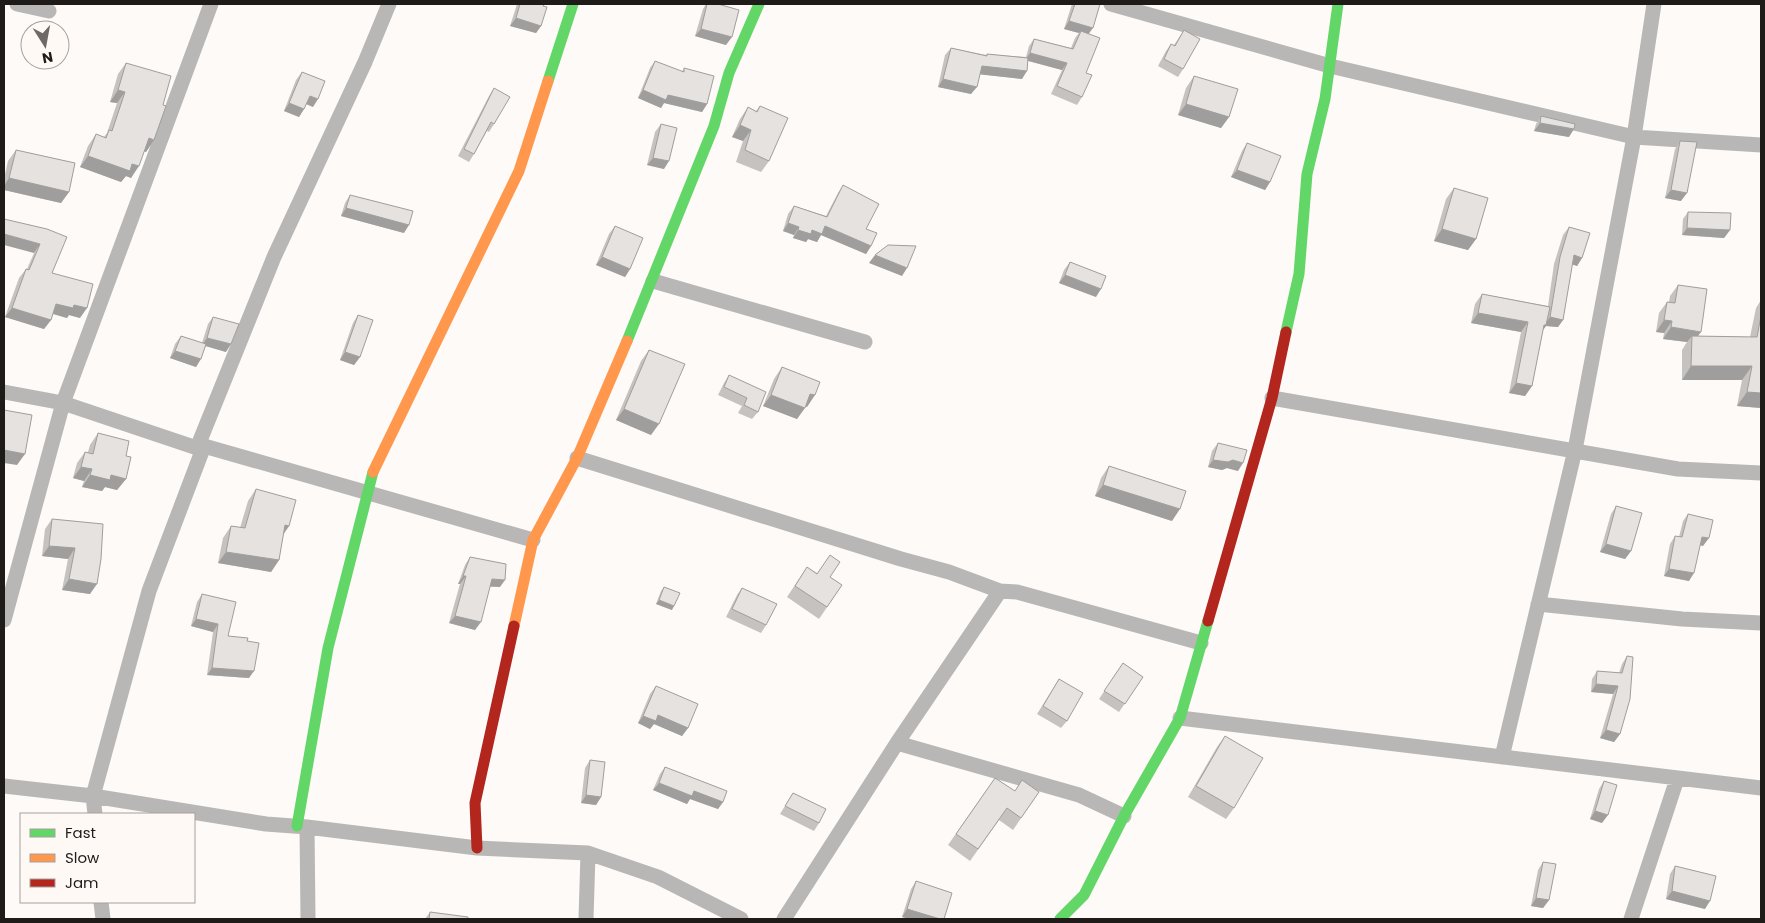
<svg xmlns="http://www.w3.org/2000/svg" width="1765" height="923" font-family="Poppins,sans-serif">
<style>
.lines{fill:none;stroke-linecap:round;stroke-linejoin:round}
.street{stroke:#b8b7b6;stroke-width:15}
.fast{stroke:#63d668;stroke-width:11}
.slow{stroke:#ff974d;stroke-width:11}
.jam{stroke:#b3261e;stroke-width:11}
.wall{fill:#c5c2c0}
.shaded-wall{fill:#a09e9c}
.building{fill:#e5e2df;stroke:#a09e9c}
</style>
<rect width="100%" height="100%" fill="#fdfaf8"/>
<g class="lines">
<path class="street" d="M17 4 49 11
M1111 4 1330 66 1634 137 1761 145
M653 281 865 342
M4 392 63 403 197 448 204 446 533 540
M1272 398 1678 469 1761 473
M197 448 274 257 365 62 389 4
M577 458 901 559 949 572 1000 591 1017 592 1201 643
M1538 604 1682 619 1761 623
M4 620 63 403 211 4
M1180 718 1761 788
M897 743 1079 795 1124 816
M1502 757 1575 450 1634 137 1654 4
M4 786 93 796 266 824 307 827 477 848 588 853 658 877 741 919
M95 814 93 796 149 591 204 446
M307 827 308 919
M101 902 103 919
M586 919 588 853
M784 919 897 743 1000 591
M1631 919 1677 779"/>
<path class="fast" d="M548 81 573 4
M1286 332 1299 274 1307 174 1325 99 1338 4
M627 341 714 126 729 73 759 4
M297 826 328 648 373 472
M1060 919 1084 895 1124 816 1180 718 1208 621"/>
<path class="slow" d="M373 472 519 171 548 81
M514 626 533 540 577 458 627 341"/>
<path class="jam" d="M1208 621 1272 398 1286 332
M477 848 475 803 514 626"/>
</g>
<path class="wall" d="M517 4H544L541 26 536 33 510 26Z
M706 4H718L726 45 695 36 703 9Z
M1072 4H1100L1089 34 1086 73 1082 97 1077 105 1051 94 1062 70 1028 61 1022 79 980 74 971 94 938 87 945 55 951 48 986 55 987 54 1026 57 1029 46 1034 39 1071 48 1075 38 1079 33 1064 29Z
M1184 30 1183 69 1178 77 1158 66 1166 51 1171 44 1174 45Z
M655 61 682 72 684 68 707 104 702 112 664 103 661 108 638 98 650 68Z
M126 63 163 105 154 140 146 152 144 151 131 178 126 176 121 182 80 167 88 146 96 134 104 137 107 133 117 103 110 102 118 74Z
M302 72 313 107 306 104 304 109 299 117 284 111 296 80Z
M1194 76 1229 117 1221 128 1178 115 1186 88Z
M494 88V124L489 132 487 131 474 154 469 162 458 156 489 96Z
M760 106 769 161 761 172 736 162 743 141 732 137 740 119 748 107 756 111Z
M1541 116 1569 137 1534 131 1536 124Z
M661 124 664 169 647 165 655 132Z
M1680 141 1681 201 1665 198 1675 149Z
M1247 143 1270 182 1265 190 1231 177 1242 151Z
M16 150 69 192 61 203 4 190V179L8 161Z
M843 185 866 229 871 246 866 254 821 235 817 242 808 239 806 242 793 238 794 235 783 231 788 214 794 206 826 216 838 193Z
M1454 188 1476 239 1468 250 1434 241 1446 199Z
M350 195 404 233 341 216 345 203Z
M1688 212 1730 230 1724 238 1682 235 1683 219Z
M615 226 630 269 625 277 596 265 609 234Z
M1569 227 1582 258 1577 266 1572 264 1563 320 1558 327 1546 326 1543 330 1532 386 1525 396 1509 393 1521 332 1471 323 1475 304 1482 294 1548 306 1554 264 1563 235Z
M47 229 52 273 80 318 69 315 67 318 53 314 51 320 44 329 5 317 19 278 26 269H27L34 253Z
M1070 262 1096 297 1059 283 1064 270Z
M1678 285 1698 336 1750 337 1756 308 1761 300V408L1737 406 1742 380H1682V350L1687 342 1663 339 1664 333 1656 332 1659 313 1667 302H1669L1670 296Z
M358 315 360 357 354 365 340 360 353 323Z
M213 317 226 352 206 346 196 367 170 358 175 344 181 336 202 343 208 324Z
M649 350 651 435 616 420 641 361Z
M782 367 807 407 805 406 797 419 763 406 774 379Z
M729 375 758 412 752 419 738 413 742 406 718 395 724 383Z
M98 433 126 456V479L117 490 105 487 102 491 82 487 84 481 73 478 77 463 85 452H88L90 445Z
M1218 443 1238 471 1227 468 1222 470 1208 467 1212 451Z
M1109 466 1172 521 1095 496 1101 478Z
M256 489 289 526 283 534 279 560 271 572 218 563 223 538 231 526 240 528 248 501Z
M1616 506 1631 551 1625 559 1600 552 1611 514Z
M1688 514 1703 546 1700 545 1689 581 1664 576 1670 544 1675 536 1679 537 1683 521Z
M52 519 101 559 90 594 62 590 68 559 42 556 45 529Z
M470 557 500 587H490L475 630 449 623 460 584H458L465 565Z
M807 567 817 573 830 577 842 585 819 619 787 597Z
M664 587 672 610 656 604 661 591Z
M742 588 766 625 761 633 726 617 737 595Z
M202 594 228 636 247 641 249 678 207 675 213 632 191 626 197 602Z
M1627 656 1620 734 1614 742 1600 738 1613 694 1591 692 1592 679 1597 671 1619 673 1622 664Z
M1123 663 1143 677 1119 712 1099 699Z
M1059 679 1067 721 1061 728 1037 714Z
M656 686 688 728 682 736 654 724 650 729 638 723 650 694Z
M1225 736 1234 808 1226 819 1188 797 1217 747Z
M590 760 601 797 596 805 581 803 585 768Z
M665 767 723 802 718 809 690 799 687 804 653 790 660 774Z
M995 778 1015 791 1039 792 1013 830 999 820 970 861 948 845Z
M1604 781 1602 823 1590 819 1599 789Z
M793 793 819 823 814 831 780 814Z
M1543 862 1549 900 1543 908 1531 906 1538 870Z
M1675 866 1705 909 1666 899 1670 874Z
M916 881 944 919H910L902 917 911 889Z
M430 912 468 919H425Z"/>
<path class="shaded-wall" d="M516 18 541 26 536 33 510 26Z
M1069 21 1093 28 1087 36 1081 31 1079 33 1064 29Z
M701 29 732 37 726 45 695 36Z
M1030 53 1067 63 1062 70 1025 60Z
M982 66 1027 71 1022 79 976 74Z
M943 79 977 87 971 94 938 87Z
M118 90 125 92 117 103 110 102Z
M643 90 668 95 707 104 702 112 664 103 661 108 638 98Z
M310 96 318 99 313 107 304 103Z
M289 103 304 109 299 117 284 111Z
M1186 104 1229 117 1221 128 1178 115Z
M1540 123 1574 129 1569 137 1534 131Z
M740 125 751 130 743 141 732 137Z
M149 138 154 140 146 152 141 150Z
M88 156 132 164 139 166 131 178 126 176 121 182 80 167Z
M653 158 669 161 664 169 647 165Z
M1237 170 1270 182 1265 190 1231 177Z
M9 178 69 192 61 203 4 190V186Z
M1671 190 1687 193 1681 201 1665 198Z
M346 208 409 225 404 233 341 216Z
M788 223 799 227 794 235 783 231Z
M825 226 871 246 866 254 821 235 817 242 808 239 806 242 793 238 798 230H812Z
M1687 228 1730 230 1724 238 1682 235Z
M1442 229 1476 239 1468 250 1434 241Z
M4 234 40 244 34 253 4 245Z
M875 255 907 268 902 276 869 263Z
M1574 255 1582 258 1577 266 1568 263Z
M602 257 630 269 625 277 596 265Z
M1065 275 1101 289 1096 297 1059 283Z
M56 304 74 305 87 308 80 318 69 315 67 318 50 313Z
M12 308 51 320 44 329 5 317Z
M1478 313 1528 322 1521 332 1471 323Z
M1550 317 1563 320 1558 327 1546 326 1539 335 1544 325Z
M1664 320 1672 321 1664 333 1656 332Z
M1671 327 1701 332 1693 343 1692 336 1687 342 1663 339Z
M207 338 231 344 226 352 202 345Z
M175 351 201 359 196 367 170 358Z
M345 352 360 357 354 365 340 360Z
M1691 366H1752L1742 380H1682Z
M1516 383 1532 386 1525 396 1509 393Z
M1747 392 1761 393V408L1737 406Z
M810 394 815 395 807 407 802 405Z
M771 395 805 408 797 419 763 406Z
M624 409 659 424 651 435 616 420Z
M4 450 25 454 17 465 4 463Z
M1213 460H1233L1243 463 1238 471 1227 468 1222 470 1208 467Z
M81 467 92 469 84 481 73 478Z
M90 475H111L126 479 117 490 105 487 102 491 82 487Z
M1103 485 1180 509 1172 521 1095 496Z
M285 525 289 526 281 538Z
M1702 537 1709 538 1703 546 1696 544Z
M1606 544 1631 551 1625 559 1600 552Z
M49 546 75 548 68 559 42 556Z
M226 552 279 560 271 572 218 563Z
M1669 569 1694 573 1689 581 1664 576Z
M463 576H466L460 584H458Z
M69 579 97 584 90 594 62 590Z
M492 579 505 580 500 587 487 586Z
M659 600 674 606 672 610 656 604Z
M455 616 481 622 475 630 449 623Z
M196 619 218 624 213 632 191 626Z
M212 668 254 671 249 678 207 675Z
M1596 684 1618 686 1613 694 1591 692Z
M658 715 688 728 682 736 654 724 650 729 638 723 643 716Z
M1606 730 1620 734 1614 742 1600 738Z
M659 783 694 791 723 802 718 809 690 799 687 804 653 790Z
M586 795 601 797 596 805 581 803Z
M1595 811 1608 815 1602 823 1590 819Z
M1672 891 1710 901 1705 909 1666 899Z
M1536 898 1549 900 1543 908 1531 906Z
M907 909 940 919H910L902 917Z"/>
<path class="building" d="M520 4H544L543 6 547 7 541 26 516 18Z
M707 4H718L739 10 732 37 701 29Z
M1075 4H1100L1093 28 1069 21Z
M1184 30 1200 39 1183 69 1164 59 1171 44 1175 46Z
M1081 31 1100 38 1086 73 1092 75 1082 97 1057 86 1067 63 1030 53 1034 39 1073 49Z
M951 48 987 56V54L1028 58 1027 71 982 66 977 87 943 79Z
M655 61 684 72V68L714 76 707 104 668 95 666 100 643 90Z
M126 63 171 76 163 105 166 106 154 140 149 138 139 166 132 164 130 171 88 156 96 134 106 138 109 130 112 131 125 92 118 90Z
M302 72 325 81 318 99 310 96 304 109 289 103Z
M1194 76 1238 89 1229 117 1186 104Z
M494 88 510 97 494 124 491 122 474 154 464 149Z
M760 106 788 118 769 161 745 150 751 130 740 125 748 107 757 112Z
M1541 116 1575 124 1574 129 1540 123Z
M661 124 677 128 669 161 653 158Z
M1680 141 1697 142 1687 193 1671 190Z
M1247 143 1281 156 1270 182 1237 170Z
M16 150 75 163 69 192 9 178Z
M843 185 879 204 866 229 877 233 871 246 825 226 822 234 812 230 811 234 798 230 799 227 788 223 794 206 827 217Z
M1454 188 1488 198 1476 239 1442 229Z
M350 195 413 211 409 225 346 208Z
M1688 212 1731 213 1730 230 1687 228Z
M4 219 47 229 67 237 52 273 93 284 87 308 74 305 73 308 56 304 51 320 12 308 26 269 29 270 40 244 4 234Z
M615 226 643 238 630 269 602 257Z
M1569 227 1590 233 1582 258 1574 255 1563 320 1550 317 1560 257Z
M888 245 916 246 907 268 875 255Z
M1070 262 1106 276 1101 289 1065 275Z
M1678 285 1707 289 1701 332 1671 327 1672 321 1664 320 1667 302 1675 303Z
M1482 294 1550 307 1546 325H1544L1532 386 1516 383 1528 322 1478 313Z
M358 315 373 320 360 357 345 352Z
M1761 316V393L1747 392 1752 366H1691L1692 336 1757 337Z
M213 317 239 324 231 344 207 338Z
M181 336 206 344 201 359 175 351Z
M649 350 685 364 659 424 624 409Z
M782 367 820 382 815 395 810 394 805 408 771 395Z
M729 375 766 392 758 412 744 405 747 398 724 387Z
M4 410 32 415 25 454 4 450Z
M98 433 129 441 126 456 131 457 126 479 111 475 110 480 90 475 92 469 81 467 85 452 93 454Z
M1218 443 1247 450 1243 463 1233 460 1228 462 1213 460Z
M1109 466 1186 491 1180 509 1103 485Z
M256 489 296 500 289 526 285 525 279 560 226 552 231 526 245 528Z
M1616 506 1642 513 1631 551 1606 544Z
M1688 514 1713 520 1709 538 1702 537 1694 573 1669 569 1675 536 1682 537Z
M52 519 103 524 101 559 97 584 69 579 75 548 49 546Z
M830 555 840 562 830 577 842 585 827 607 795 586 807 567 817 574Z
M470 557 506 564 505 580 492 579 481 622 455 616 466 576H463Z
M664 587 680 593 674 606 659 600Z
M742 588 777 604 766 625 732 609Z
M202 594 236 602 228 636 248 638 247 641 259 643 254 671 212 668 218 624 196 619Z
M1627 656 1633 657 1630 699 1620 734 1606 730 1618 686 1596 684 1597 671 1622 673Z
M1123 663 1143 677 1125 704 1104 691Z
M1059 679 1083 693 1067 721 1043 706Z
M656 686 698 704 688 728 658 715 656 721 643 716Z
M1225 736 1263 758 1234 808 1196 786Z
M590 760 605 762 601 797 586 795Z
M665 767 727 791 723 802 694 791 692 796 659 783Z
M995 778 1015 791 1022 780 1039 792 1021 818 1007 808 978 849 956 834Z
M1604 781 1617 785 1608 815 1595 811Z
M793 793 826 809 819 823 785 806Z
M1543 862 1556 864 1549 900 1536 898Z
M1675 866 1716 876 1710 901 1672 891Z
M916 881 952 893 944 919H940L907 909Z
M430 912 468 917V919H429Z"/>
<rect width="1765" height="923" fill="none" stroke="#1f1b18" stroke-width="10"/>
<rect x="20" y="813" width="175" height="90" fill="#fff9f6" stroke="#a5a09d"/>
<rect x="30" y="829" width="25" height="8" fill="#63d668" stroke="#a5a09d"/>
<text x="65" y="838" font-size="15" fill="#1f1b18">Fast</text>
<rect x="30" y="854" width="25" height="8" fill="#ff974d" stroke="#a5a09d"/>
<text x="65" y="863" font-size="15" fill="#1f1b18">Slow</text>
<rect x="30" y="879" width="25" height="8" fill="#b3261e" stroke="#a5a09d"/>
<text x="65" y="888" font-size="15" fill="#1f1b18">Jam</text>
<g transform="translate(45 45) rotate(169)"><circle r="24" fill="#fff9f6" stroke="#a5a09d"/>
<path d="M0-4L9 19L0 12L-9 19Z" fill="#6d6966"/>
<text y="-8" font-size="14" font-weight="bold" text-anchor="middle" fill="#1f1b18">N</text>
</g>
</svg>
